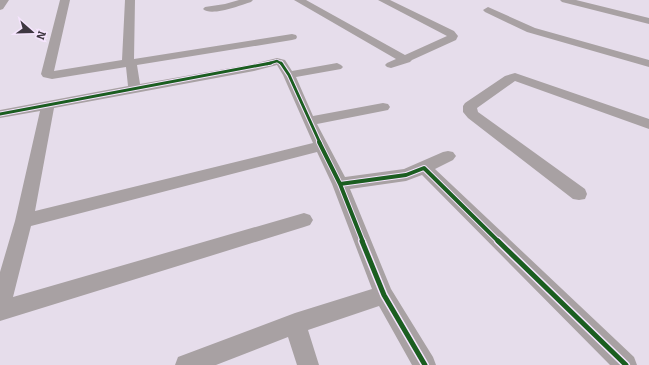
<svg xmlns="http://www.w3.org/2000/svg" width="649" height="365" font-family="Bitter,serif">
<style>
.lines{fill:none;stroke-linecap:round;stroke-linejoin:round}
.minor{fill:#a8a1a3;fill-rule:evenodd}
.cycleway-far3-casing{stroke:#f6e5fe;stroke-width:4}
.cycleway-far2-casing{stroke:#f6e5fe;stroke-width:5}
.cycleway-far1-casing{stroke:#f6e5fe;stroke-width:6}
.cycleway-casing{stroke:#f6e5fe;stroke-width:8}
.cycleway-far3{stroke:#1b5e20;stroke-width:2.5}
.cycleway-far2{stroke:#1b5e20;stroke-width:3}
.cycleway-far1{stroke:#1b5e20;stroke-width:4}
.cycleway{stroke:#1b5e20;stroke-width:5}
</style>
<rect width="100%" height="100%" fill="#e6ddeb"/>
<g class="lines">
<path class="minor" d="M0 0H9L3 9 0 10Z
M60 0H70L54 71 122 60 125 0H135L134 59 292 34 296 35 297 37 296 39 292 40 137 65 140 84 253 64 277 58 285 60 292 71 337 63 341 65 343 67 341 69 296 77 313 116 383 103 388 104 390 107 388 110 383 111 317 124 345 177 404 169 443 152 448 151 453 152 456 156 453 160 435 169 634 357 637 365H610L422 175 406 181 350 189 391 289 433 357 436 365H412L379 306 308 330 319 365H297L288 337 216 365H175L178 357 186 354 295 313 372 289 332 184 317 152 31 226 13 297 304 213 310 215 313 220 310 225 304 227 0 321V272L15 221 40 111 0 118V110L128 86 126 67 52 79 43 77 41 74ZM277 65 283 75 313 143 35 211 54 108 254 71Z
M239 0H253L251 2C241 5 211 17 203 9L205 7 225 4Z
M294 0H306L405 55 447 36 378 0H390L454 31 458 36 456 40 412 60 410 62 391 68 387 67 385 65 387 63 396 59Z
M560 0H576L649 18V24L562 2Z
M488 7 535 28 649 60V67L527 32 485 12 483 10Z
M515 73 649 119V129L515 81 477 108 478 112 585 189 587 194 585 199 579 200 573 199 468 118 463 112V106L465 103 505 76Z"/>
<defs>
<path id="cycleway-far3" d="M267 64 277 61 282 64"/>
<path id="cycleway-far2" d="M281 63 289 75 320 143
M0 114 271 63"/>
<path id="cycleway-far1" d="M319 142 340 184 363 242
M340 184 406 175 424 168 499 242"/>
<path id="cycleway" d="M362 241 384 295 425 365
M498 241 626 365"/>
</defs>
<use href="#cycleway-far3" class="cycleway-far3-casing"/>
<use href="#cycleway-far2" class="cycleway-far2-casing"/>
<use href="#cycleway-far1" class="cycleway-far1-casing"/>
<use href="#cycleway" class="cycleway-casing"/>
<use href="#cycleway-far3" class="cycleway-far3"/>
<use href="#cycleway-far2" class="cycleway-far2"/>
<use href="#cycleway-far1" class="cycleway-far1"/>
<use href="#cycleway" class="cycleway"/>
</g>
<g transform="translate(32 32) rotate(110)" stroke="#f6e5fe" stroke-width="3" paint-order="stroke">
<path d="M0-3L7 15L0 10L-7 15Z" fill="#3e3741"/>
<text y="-6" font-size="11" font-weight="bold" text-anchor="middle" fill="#3e3741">N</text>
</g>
</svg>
